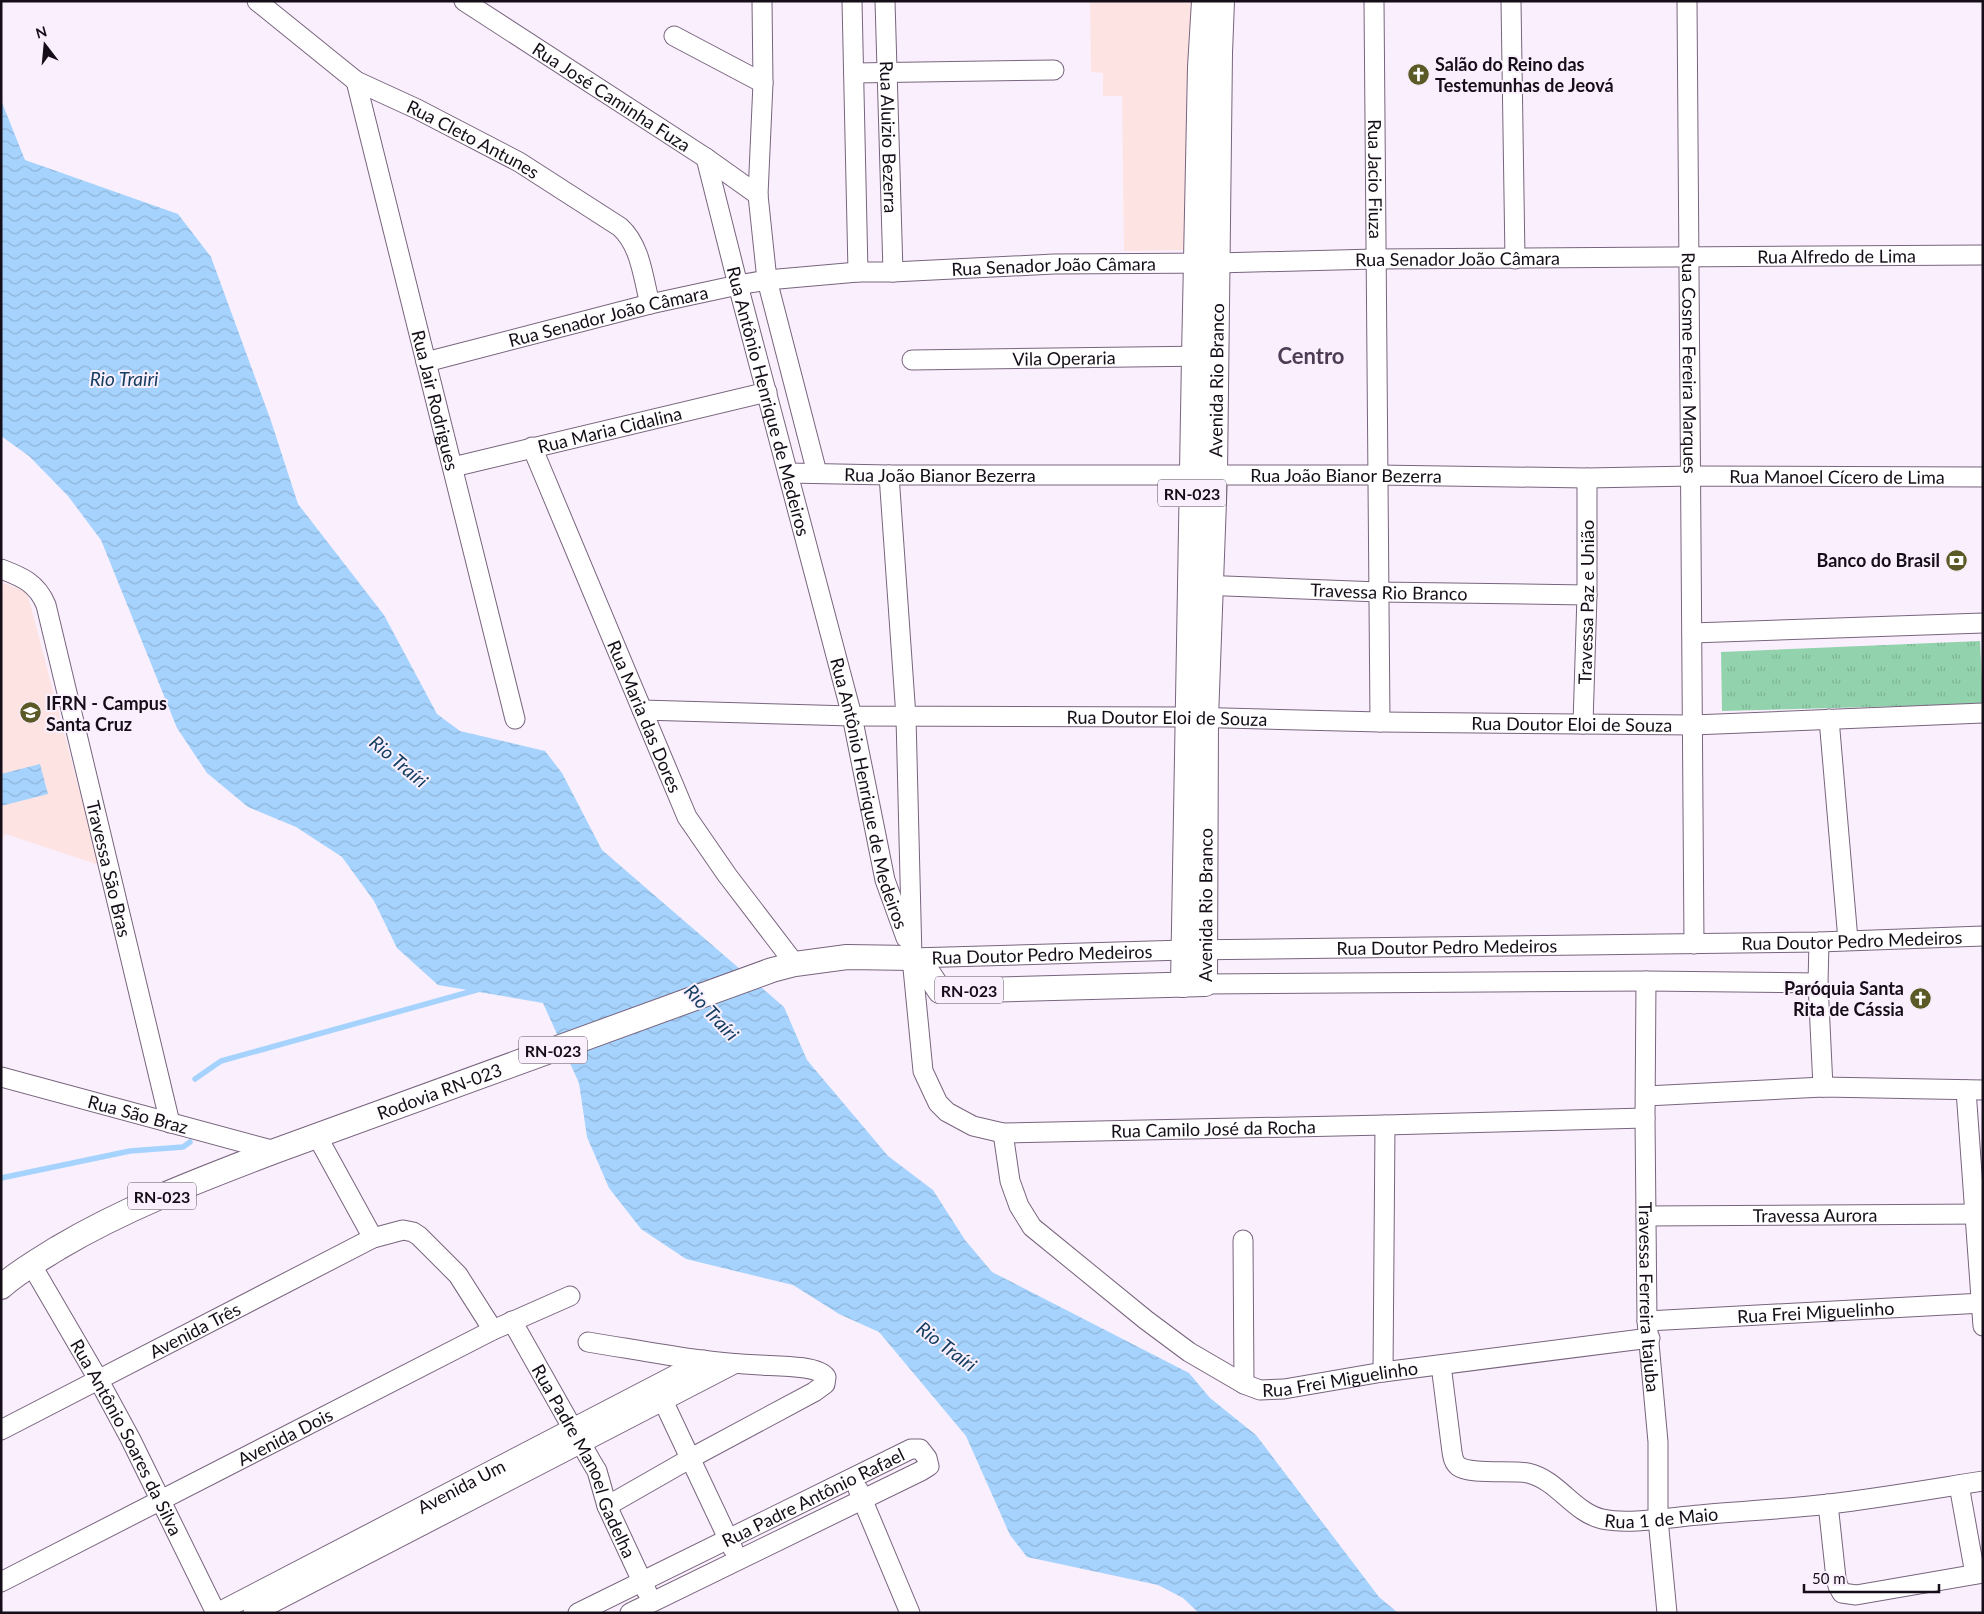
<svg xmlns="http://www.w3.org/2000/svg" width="1984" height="1614" font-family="Lato,sans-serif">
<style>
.education{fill:#fee3e3}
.grass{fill:url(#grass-tufts)}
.water{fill:url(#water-waves)}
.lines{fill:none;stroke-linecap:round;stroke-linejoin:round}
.stream{stroke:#a6d3fd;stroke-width:5.5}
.minor-casing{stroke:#78647e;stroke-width:21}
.major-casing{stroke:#78647e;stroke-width:26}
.minor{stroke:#fff;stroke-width:19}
.major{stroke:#fff;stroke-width:24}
.labels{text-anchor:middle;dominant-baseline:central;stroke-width:4;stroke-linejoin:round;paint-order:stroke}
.shield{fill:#faf0fd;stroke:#5a525d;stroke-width:1}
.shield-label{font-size:16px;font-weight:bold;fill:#150e18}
.poi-label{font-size:18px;font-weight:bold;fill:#150e18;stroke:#faf0fd;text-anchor:start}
.street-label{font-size:18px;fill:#150e18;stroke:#faf0fd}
.water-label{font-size:19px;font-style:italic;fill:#153e61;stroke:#faf0fd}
.district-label{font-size:22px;font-weight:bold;fill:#4e3c54;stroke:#faf0fd}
</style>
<defs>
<pattern id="grass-tufts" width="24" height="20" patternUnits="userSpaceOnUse" patternTransform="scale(1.25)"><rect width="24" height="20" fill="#92d3ad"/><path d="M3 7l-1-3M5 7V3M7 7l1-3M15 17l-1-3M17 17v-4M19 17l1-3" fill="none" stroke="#7db494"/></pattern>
<pattern id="water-waves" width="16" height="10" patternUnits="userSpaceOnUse" patternTransform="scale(1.25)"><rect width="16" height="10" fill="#a6d3fd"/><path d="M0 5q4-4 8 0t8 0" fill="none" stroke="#8eb4d8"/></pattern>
</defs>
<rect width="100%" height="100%" fill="#faf0fd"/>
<path class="education" d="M1090 1H1192L1195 250 1124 251 1122 96H1103V73L1091 72Z
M1 582 27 592 99 865 5 834 1 843Z"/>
<path class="grass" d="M1980 641 1983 704 1722 711 1721 652Z"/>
<path class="water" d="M1 100 25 160 178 214 211 257 271 421 298 504 384 615 437 714 460 731 545 751 562 773 602 850 784 1007 807 1060 888 1156 933 1190 965 1240 992 1272 1189 1373 1210 1398 1256 1435 1379 1597 1398 1613H1199L1183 1598 1158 1585 1027 1557 1010 1535 966 1436 879 1332 839 1314 793 1285 686 1259 641 1229 609 1188 587 1137 579 1083 543 1003 438 985 397 948 374 901 342 857 296 827 248 807 207 773 177 728 101 540 68 496 29 456 1 436Z
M40 764 48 794 1 806V774Z"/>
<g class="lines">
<path class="stream" d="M195 1079 221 1061 480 989
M1 1178 130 1151 183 1147 190 1142"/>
<defs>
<g id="minor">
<path id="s1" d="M257 1 356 81 417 109 519 162 620 227C641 246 643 278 650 304"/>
<path id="s2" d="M464 1 706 158 758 195"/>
<path d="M762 1 763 83 758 195 767 280 817 473"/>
<path d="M852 1 858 272"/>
<path id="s3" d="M885 1 893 272"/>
<path id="s4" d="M1374 1 1380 722"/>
<path d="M1511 1 1515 259"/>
<path id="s5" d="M1687 1 1694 944"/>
<path d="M674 36 763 83"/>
<path d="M854 73 1054 70"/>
<path id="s6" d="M356 81 515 719"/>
<path id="s7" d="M706 158 738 285 852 716 885 880 906 938"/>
<path id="s8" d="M912 360 1207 356"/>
<path id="s9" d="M426 362 650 304 738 285 767 280 858 272H893L1054 264 1217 263 1375 259 1983 255"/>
<path id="s10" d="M532 447 687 817 727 875 795 964"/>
<path id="s11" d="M453 467 767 392"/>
<path id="s12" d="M788 473 889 475H1377L1587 478 1692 476 1983 477"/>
<path id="s13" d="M889 475 906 717 912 958 923 1071 938 1103 947 1112 973 1126 1003 1133 1385 1125 1645 1118"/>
<path id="s14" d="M1 569C22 577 37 583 46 605L170 1123"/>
<path id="s15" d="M1199 585 1379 592 1587 595"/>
<path d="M1692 633 1983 623"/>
<path id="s16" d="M642 710 852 716 1187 717 1380 722 1693 725 1983 713"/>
<path d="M1829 719 1848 940"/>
<path id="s17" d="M1583 724 1587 595V478"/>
<path d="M1819 942 1818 983 1823 1087"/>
<path id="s18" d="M912 958 1184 950 1819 942 1983 936"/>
<path id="s19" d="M1646 981 1645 1118 1647 1321 1658 1442V1519L1667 1613"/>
<path d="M1205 984 1646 981 1818 983"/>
<path id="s20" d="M1 1077 275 1151"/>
<path d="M1966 1090 1983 1326"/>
<path d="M1646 1096 1823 1087 1983 1090"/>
<path id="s21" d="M1003 1133 1010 1181 1019 1206 1032 1227 1146 1320 1189 1352 1244 1384 1260 1390 1284 1389 1383 1372 1650 1338"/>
<path d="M317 1136 373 1238"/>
<path id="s22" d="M1646 1216 1983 1214"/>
<path d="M1243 1240 1244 1384"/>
<path id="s23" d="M31 1264 98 1379 130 1438 216 1613"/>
<path id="s24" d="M512 1321 591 1461 597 1471 607 1506 647 1592"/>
<path id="s25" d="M1647 1321 1983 1303"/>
<path d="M588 1342C645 1351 702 1363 760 1365 774 1366 818 1365 826 1377L825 1384 814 1392 691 1458 607 1506"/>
<path id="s26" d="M1441 1365 1452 1452C1453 1457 1453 1462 1458 1466 1469 1475 1511 1470 1528 1473 1558 1480 1573 1512 1602 1519 1629 1525 1672 1517 1700 1515 1743 1511 1786 1509 1829 1504 1880 1498 1932 1489 1983 1481"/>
<path d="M1383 1372 1385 1125"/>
<path d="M658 1390 733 1549"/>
<path id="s27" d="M1 1430 373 1238 403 1230 413 1232 419 1236 458 1275 493 1330"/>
<path d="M1959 1485 1975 1574"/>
<path d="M858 1489 910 1613"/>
<path d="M1828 1504 1836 1578 1838 1586 1842 1593 1856 1595 1983 1573"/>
<path id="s28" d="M1 1582 493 1330 570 1296"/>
<path id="s29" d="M217 1613 704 1360"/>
<path d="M253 1613 734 1364"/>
<path id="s30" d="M578 1613 911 1449H920L927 1458 929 1466 921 1471 630 1613"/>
</g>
<g id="major">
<path d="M1183 985 1194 357 1200 67 1204 1"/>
<path id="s31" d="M1 1287C19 1271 39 1260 58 1248 127 1207 202 1179 275 1151L772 970 795 964 847 957 912 958 928 973 940 991 1205 984 1206 718 1215 474 1220 53 1222 1"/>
</g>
</defs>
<use href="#minor" class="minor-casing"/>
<use href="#major" class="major-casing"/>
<use href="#minor" class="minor"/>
<use href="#major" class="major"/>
</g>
<defs>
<symbol id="church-disc" viewBox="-11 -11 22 22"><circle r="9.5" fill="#5b5925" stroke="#faf0fd"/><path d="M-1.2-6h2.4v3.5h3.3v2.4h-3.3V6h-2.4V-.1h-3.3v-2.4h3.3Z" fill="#fff"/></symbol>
<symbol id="bank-disc" viewBox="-11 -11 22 22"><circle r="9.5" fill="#5b5925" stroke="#faf0fd"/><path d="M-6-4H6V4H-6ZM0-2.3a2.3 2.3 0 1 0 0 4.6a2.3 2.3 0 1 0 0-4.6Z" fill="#fff"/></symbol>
<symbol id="university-disc" viewBox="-11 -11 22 22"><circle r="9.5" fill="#5b5925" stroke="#faf0fd"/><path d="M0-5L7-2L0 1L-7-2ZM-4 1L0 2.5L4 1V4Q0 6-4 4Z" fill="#fff"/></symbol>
</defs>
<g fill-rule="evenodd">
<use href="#church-disc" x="1406" y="62" width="25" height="25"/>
<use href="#bank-disc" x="1944" y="548" width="25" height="25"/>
<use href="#university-disc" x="18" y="700" width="25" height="25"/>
<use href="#church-disc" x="1908" y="986" width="25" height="25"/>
</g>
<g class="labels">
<g class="shield">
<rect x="1158" y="479.5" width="68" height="27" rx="4"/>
<rect x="935" y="976.5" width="68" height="27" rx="4"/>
<rect x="519" y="1036.5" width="68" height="27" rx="4"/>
<rect x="128" y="1182.5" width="68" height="27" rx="4"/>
</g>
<g class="shield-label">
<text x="1192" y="493">RN-023</text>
<text x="969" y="990">RN-023</text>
<text x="553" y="1050">RN-023</text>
<text x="162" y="1196">RN-023</text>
</g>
<g class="poi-label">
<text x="1435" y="64">Salão do Reino das<tspan x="1435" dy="21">Testemunhas de Jeová</tspan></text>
<text x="1940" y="560" text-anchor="end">Banco do Brasil</text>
<text x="46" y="703">IFRN - Campus<tspan x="46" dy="21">Santa Cruz</tspan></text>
<text x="1904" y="988" text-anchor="end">Paróquia Santa<tspan x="1904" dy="21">Rita de Cássia</tspan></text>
</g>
<g class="street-label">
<text stroke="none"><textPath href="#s2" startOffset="176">Rua José Caminha Fuza</textPath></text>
<text stroke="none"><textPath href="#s3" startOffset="136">Rua Aluizio Bezerra</textPath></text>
<text stroke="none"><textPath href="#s1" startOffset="258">Rua Cleto Antunes</textPath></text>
<text stroke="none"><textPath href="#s4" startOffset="178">Rua Jacio Fiuza</textPath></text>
<text stroke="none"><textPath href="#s9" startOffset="1421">Rua Alfredo de Lima</textPath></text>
<text stroke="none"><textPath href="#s9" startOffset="1042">Rua Senador João Câmara</textPath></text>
<text stroke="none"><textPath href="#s9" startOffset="638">Rua Senador João Câmara</textPath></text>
<text stroke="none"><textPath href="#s9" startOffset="188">Rua Senador João Câmara</textPath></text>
<text stroke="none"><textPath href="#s8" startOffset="152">Vila Operaria</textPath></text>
<text stroke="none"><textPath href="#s5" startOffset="362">Rua Cosme Fereira Marques</textPath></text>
<text stroke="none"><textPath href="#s31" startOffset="1890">Avenida Rio Branco</textPath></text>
<text stroke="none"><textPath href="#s6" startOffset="329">Rua Jair Rodrigues</textPath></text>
<text stroke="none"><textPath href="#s7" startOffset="251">Rua Antônio Henrique de Medeiros</textPath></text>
<text stroke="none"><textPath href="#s11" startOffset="161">Rua Maria Cidalina</textPath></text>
<text stroke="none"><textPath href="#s12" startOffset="152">Rua João Bianor Bezerra</textPath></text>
<text stroke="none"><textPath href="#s12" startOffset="558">Rua João Bianor Bezerra</textPath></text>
<text stroke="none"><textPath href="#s12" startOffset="1049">Rua Manoel Cícero de Lima</textPath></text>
<text stroke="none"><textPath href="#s15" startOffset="190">Travessa Rio Branco</textPath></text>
<text stroke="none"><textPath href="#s17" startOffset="122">Travessa Paz e União</textPath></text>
<text stroke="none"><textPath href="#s10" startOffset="292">Rua Maria das Dores</textPath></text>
<text stroke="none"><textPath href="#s16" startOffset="525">Rua Doutor Eloi de Souza</textPath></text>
<text stroke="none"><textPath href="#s16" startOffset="930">Rua Doutor Eloi de Souza</textPath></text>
<text stroke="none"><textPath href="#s7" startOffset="656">Rua Antônio Henrique de Medeiros</textPath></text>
<text stroke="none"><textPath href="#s14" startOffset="331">Travessa São Bras</textPath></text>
<text stroke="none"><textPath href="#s31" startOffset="1365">Avenida Rio Branco</textPath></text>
<text stroke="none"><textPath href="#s18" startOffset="940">Rua Doutor Pedro Medeiros</textPath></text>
<text stroke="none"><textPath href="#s18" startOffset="535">Rua Doutor Pedro Medeiros</textPath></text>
<text stroke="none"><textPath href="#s18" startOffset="130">Rua Doutor Pedro Medeiros</textPath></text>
<text stroke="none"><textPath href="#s31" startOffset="482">Rodovia RN-023</textPath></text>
<text stroke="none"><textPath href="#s20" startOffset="142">Rua São Braz</textPath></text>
<text stroke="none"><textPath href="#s13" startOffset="916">Rua Camilo José da Rocha</textPath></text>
<text stroke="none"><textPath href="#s22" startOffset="169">Travessa Aurora</textPath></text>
<text stroke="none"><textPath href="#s19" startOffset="316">Travessa Ferreira Itajuba</textPath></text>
<text stroke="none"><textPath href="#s25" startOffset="169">Rua Frei Miguelinho</textPath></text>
<text stroke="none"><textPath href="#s27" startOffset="218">Avenida Três</textPath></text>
<text stroke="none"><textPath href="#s21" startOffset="462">Rua Frei Miguelinho</textPath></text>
<text stroke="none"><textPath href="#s23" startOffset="198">Rua Antônio Soares da Silva</textPath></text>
<text stroke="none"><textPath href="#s28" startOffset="319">Avenida Dois</textPath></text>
<text stroke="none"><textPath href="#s24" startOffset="158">Rua Padre Manoel Gadelha</textPath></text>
<text stroke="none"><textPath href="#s29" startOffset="275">Avenida Um</textPath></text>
<text stroke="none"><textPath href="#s30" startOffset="262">Rua Padre Antônio Rafael</textPath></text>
<text stroke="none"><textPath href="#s26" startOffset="322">Rua 1 de Maio</textPath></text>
</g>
<g class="water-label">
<text x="124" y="378">Rio Trairi</text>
<text transform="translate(399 761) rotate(40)">Rio Traíri</text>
<text transform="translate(712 1012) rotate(47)">Rio Traíri</text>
<text transform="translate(947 1346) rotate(37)">Rio Traíri</text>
</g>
<g class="district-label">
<text x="1311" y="355">Centro</text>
</g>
</g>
<rect width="1984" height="1614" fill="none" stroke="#150e18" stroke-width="5"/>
<g transform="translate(45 45) rotate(344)" stroke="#faf0fd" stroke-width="4" paint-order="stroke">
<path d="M0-4L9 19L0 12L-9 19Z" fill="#150e18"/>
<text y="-8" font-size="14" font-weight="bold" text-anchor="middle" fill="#150e18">N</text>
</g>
<path d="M1804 1584v8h135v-8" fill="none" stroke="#150e18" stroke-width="2.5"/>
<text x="1812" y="1584" font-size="15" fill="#150e18" stroke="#faf0fd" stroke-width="4" paint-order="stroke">50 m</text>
</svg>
